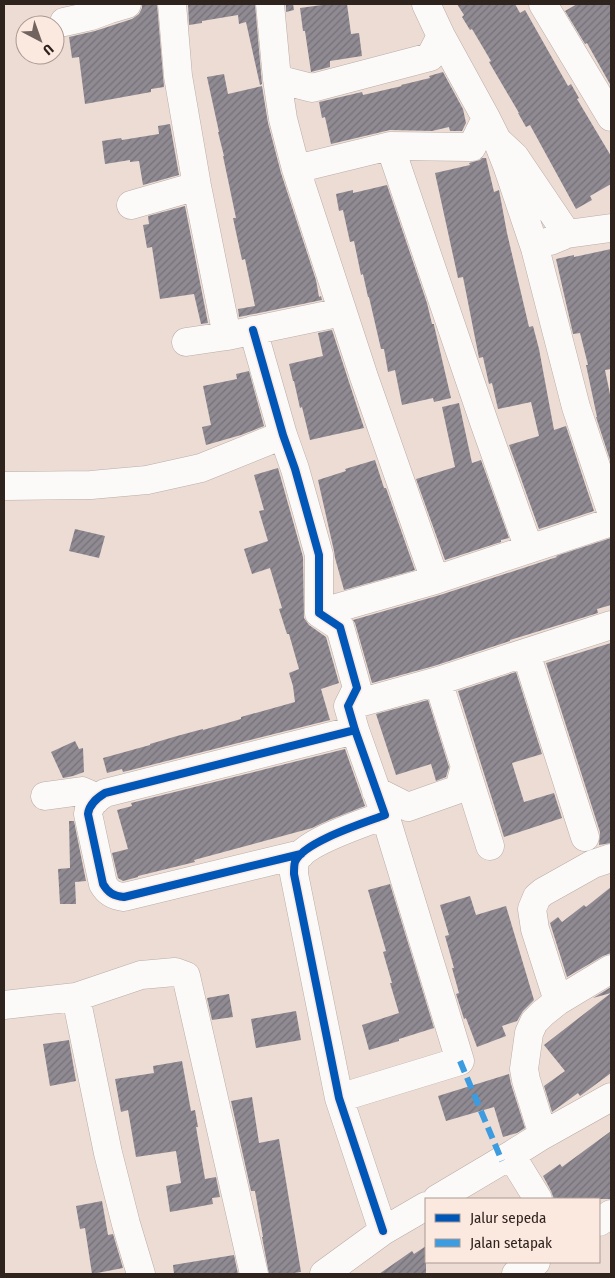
<svg xmlns="http://www.w3.org/2000/svg" width="615" height="1278" font-family="'Fira Sans Condensed',sans-serif">
<style>
.building{fill:url(#building-hatch)}
.lines{fill:none;stroke-linecap:round;stroke-linejoin:round}
.minor-casing{stroke:#b9ada6;stroke-width:29}
.minor{stroke:#fcfaf9;stroke-width:28}
.quiet{stroke:#3d9ce0;stroke-width:6;stroke-dasharray:12 6;stroke-linecap:butt}
.cycleway-casing{stroke:#fbe8df;stroke-width:11}
.cycleway{stroke:#0057b8;stroke-width:8}
</style>
<defs>
<pattern id="building-hatch" width="6" height="6" patternUnits="userSpaceOnUse" patternTransform="scale(1.25)"><rect width="6" height="6" fill="#908b93"/><path d="M-1 1l2-2M0 6l6-6M5 7l2-2" fill="none" stroke="#767177"/></pattern>
</defs>
<rect width="100%" height="100%" fill="#ecdcd4"/>
<path class="building" d="M142 4H157L164 87 151 89V92L85 104 79 57 72 58 69 37 95 31 132 19 139 14 142 8Z
M188 4H255L262 84 260 85 246 22 239 24 238 15 202 21V23L189 25Z
M286 4H293L294 10 286 12Z
M329 4H347L351 34 359 33 362 56 330 61V67L311 72 305 31H303L300 8Z
M457 4H515L520 13 525 10 568 86 571 84 579 98 577 99 611 156V184L590 196 592 200 576 209 530 125 526 127 518 113H519L489 62 491 61 472 29 470 30 462 17 464 15Z
M577 4H611V86L587 43 585 44 565 11Z
M443 72 463 109 466 123 462 131H450L449 127 432 131 390 130 331 144 325 117 322 118 319 102 362 92 363 95 402 86 401 85 430 78 429 76Z
M224 74 228 94 262 86 268 123 281 173 316 280 319 297 321 296 322 300 239 317 238 309 255 306 245 259 242 260 233 218H236L223 156H224L218 132H219L207 77Z
M170 124 179 175 143 185 139 161 130 162V160L105 164 102 141 121 138 122 140 159 134 158 126Z
M482 158H486L494 192 499 190 507 233 529 327 533 326 539 349 554 430 566 426 594 511 539 529 509 445 539 436 531 402 498 409 492 383 489 384 483 357 479 358 463 277 458 278 435 173 470 165 469 163 480 160Z
M387 185 427 303 432 324H434V325L451 398 434 402 433 398 402 405 395 370 388 372 384 349H381L369 297H368L363 274 361 275 354 241 350 242 343 210 339 211 336 194 353 190V193Z
M185 206 208 323 201 324 194 294 160 299 152 247 147 248 143 225 149 224 148 216Z
M611 249V369L605 370 611 399V463L596 417H597L586 365H588L580 333 573 334 556 259 574 255V257Z
M332 330 364 428 310 440 302 407 300 408 294 381H293L289 364 323 356 318 333Z
M249 371 264 426 241 435 206 445 202 427 211 425 203 386 237 379 236 374Z
M459 403 472 463 481 460 509 538 501 540V542L445 560 416 479 455 467 442 407Z
M375 460 384 488H386L415 570 344 590 335 558 334 551 318 480 346 471 345 469Z
M278 468 303 557 304 618 309 625 326 637 339 683 321 689 330 720 123 772 122 769 107 773 103 758 150 745V744L177 736 203 729V730L241 719V717L295 702 293 686 289 673 299 669 289 634H287L279 609 282 608 270 568 252 574 244 549 268 541 259 511 264 510 254 475Z
M75 529 105 536 99 558 69 551Z
M611 538V605L597 609 598 613 510 640V641L434 666 372 683 355 623 353 620 440 595 557 557 556 556Z
M611 643V843L599 845 600 832 546 663Z
M516 672 542 754 512 763 524 802 554 793 562 818 504 837 458 691Z
M428 700 449 767 446 777 436 781 431 764 396 775 376 714Z
M75 741 79 749 83 748 84 772 73 776 63 778 51 752Z
M345 749 365 806 329 820 312 828 194 860 195 862 138 876V877L123 881 118 878 112 853 128 849 117 810 132 806 131 803Z
M69 821H74L86 881 75 882 76 904H60L58 869 70 868Z
M390 884 434 1028 399 1039V1041L369 1050 362 1025 399 1013 390 983H392L383 952 386 951 368 890Z
M611 887V953L603 956 567 977 550 923 558 917 562 922 584 905 586 907Z
M470 896 476 915 506 906 534 1000 523 1011 517 1021 502 1026 506 1036 477 1047 466 1018 464 1019 456 994 459 993 452 968H454L445 936 449 935 440 905Z
M611 987V993L593 998Z
M611 993V1073L580 1096 578 1093 552 1112 544 1086 565 1071 544 1045Z
M229 994 233 1017 212 1020 207 998Z
M296 1011 301 1040 256 1048 251 1019Z
M69 1040 76 1081 50 1086 43 1044Z
M182 1061 191 1111 195 1110 198 1127H196L205 1179 216 1177 220 1197 212 1198 213 1204 170 1212 166 1186 181 1183 176 1151 136 1157 128 1110 121 1112 115 1079 154 1073 153 1066Z
M509 1074 511 1084 525 1128 517 1133 503 1137 494 1107 446 1121 438 1096Z
M252 1097 259 1143 279 1139 301 1272 287 1274H269L262 1237H263L255 1191H251L231 1101Z
M611 1131V1199H554L551 1191 543 1176 560 1164 562 1167Z
M102 1201 108 1235 113 1234 123 1268 92 1274 85 1228 80 1229 76 1206Z
M426 1246V1274H379L412 1251 414 1254Z
M234 1255 238 1274H174L173 1265Z"/>
<g class="lines">
<defs>
<path id="minor" d="M172 4 178 76 197 186 227 336
M270 4 277 79 283 119 296 169 364 377 435 580
M426 4 441 36 486 118 497 140 515 157 567 234
M543 4 611 117
M64 22 91 16 110 9 127 4
M277 79 312 88 430 57 441 36
M497 140 508 168 535 248 576 407 611 511
M390 146 484 422 529 549
M296 169 390 146 472 147 486 118
M131 205 197 186
M550 241 567 234 611 228
M253 330 283 435 295 469 319 555V613L340 627 357 688 348 706 355 730 385 815C364 823 303 842 295 862 294 865 294 870 294 874L339 1098 383 1231
M186 342 227 336 342 312
M4 486 91 485 147 480 201 468 283 435
M319 613 435 580 611 522
M526 653 585 837
M438 681 490 846
M348 706 438 681 611 625
M376 791 408 807 459 789 465 766
M45 796 82 791 89 794 96 800
M301 854 124 897C114 896 108 893 103 884L88 814C89 804 97 798 105 793L355 730
M76 997 108 1153 126 1224 141 1274
M558 1001 535 929 532 909 537 897 543 892 593 864 611 858
M4 1005 76 997 141 975 175 972 186 976 254 1274
M339 1098 460 1061 385 815
M543 1135 526 1080 524 1069 529 1033 534 1022 543 1013 558 1001 611 969
M511 1155 538 1199
M437 1199 511 1155 543 1135 611 1097
M599 1222 611 1214
M324 1274 383 1231 426 1206
M516 1274 536 1262"/>
</defs>
<use href="#minor" class="minor-casing"/>
<use href="#minor" class="minor"/>
<path class="quiet" d="M460 1061 502 1161"/>
<defs>
<path id="cycleway" d="M253 330 283 435 295 469 319 555V613L340 627 357 688 348 706 355 730 385 815C364 823 303 842 295 862 294 865 294 870 294 874L339 1098 383 1231
M301 854 124 897C114 896 108 893 103 884L88 814C89 804 97 798 105 793L355 730"/>
</defs>
<use href="#cycleway" class="cycleway-casing"/>
<use href="#cycleway" class="cycleway"/>
</g>
<rect width="615" height="1278" fill="none" stroke="#2f231e" stroke-width="10"/>
<rect x="425" y="1198" width="175" height="65" fill="#fbe8df" stroke="#a99992"/>
<rect x="435" y="1214" width="25" height="8" fill="#0057b8" stroke="#a99992"/>
<text x="470" y="1223" font-size="15" fill="#2f231e">Jalur sepeda</text>
<rect x="435" y="1239" width="25" height="8" fill="#3d9ce0" stroke="#a99992"/>
<text x="470" y="1248" font-size="15" fill="#2f231e">Jalan setapak</text>
<g transform="translate(40 40) rotate(139)"><circle r="24" fill="#fbe8df" stroke="#a99992"/>
<path d="M0-4L9 19L0 12L-9 19Z" fill="#71645e"/>
<text y="-8" font-size="14" font-weight="bold" text-anchor="middle" fill="#2f231e">U</text>
</g>
</svg>
